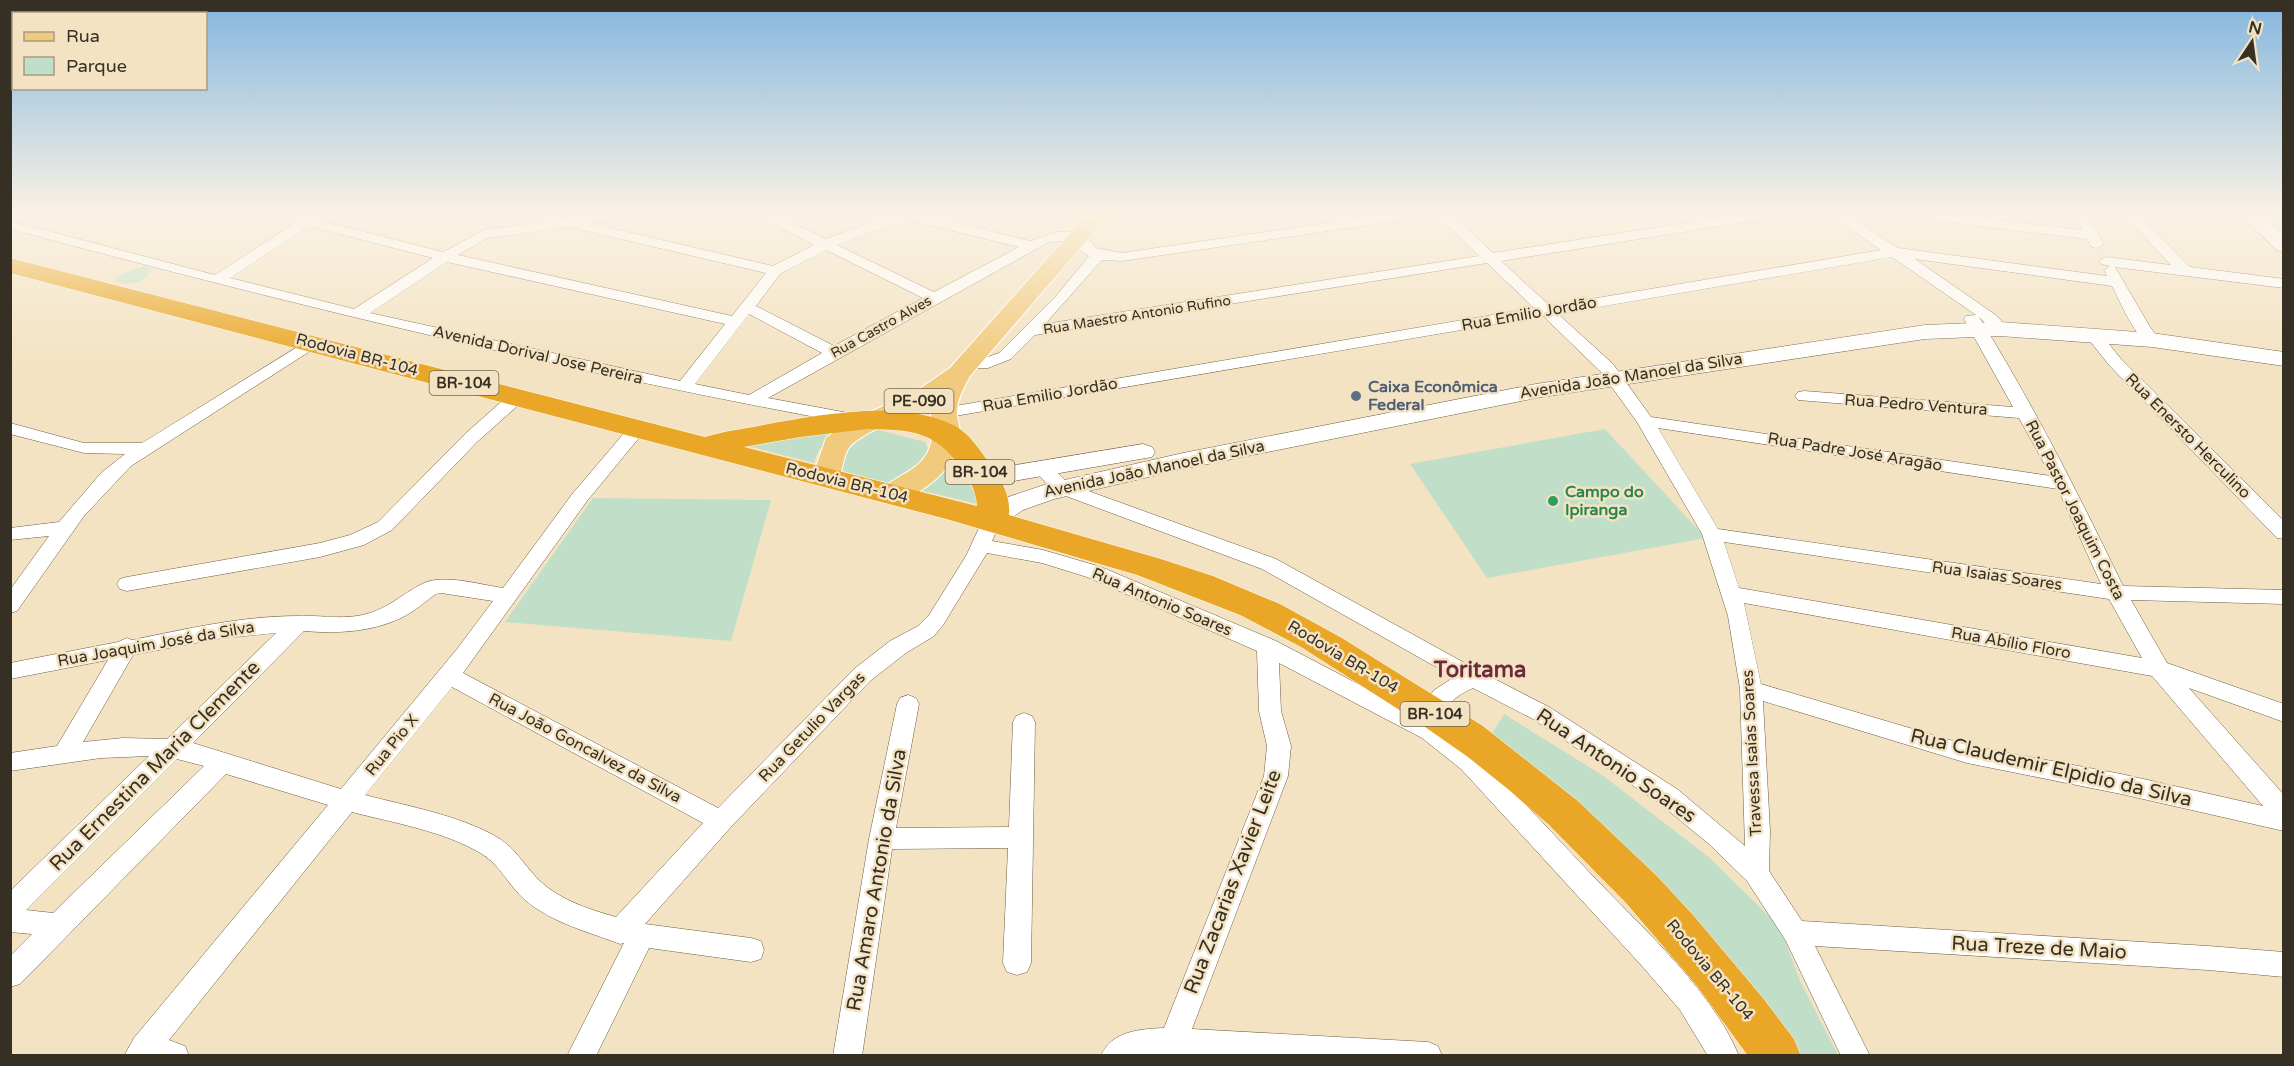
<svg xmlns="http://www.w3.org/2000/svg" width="2294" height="1066" font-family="'Varela Round',sans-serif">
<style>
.green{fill:#c1dec8}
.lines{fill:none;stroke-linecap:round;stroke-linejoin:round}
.street-casing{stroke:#6d5e42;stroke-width:1}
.secondary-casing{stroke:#6d5e42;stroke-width:1}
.primary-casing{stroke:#fff;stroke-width:2}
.highway-casing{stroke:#fff;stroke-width:1}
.street{fill:#fff;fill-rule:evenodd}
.secondary{fill:#fff;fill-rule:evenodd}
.primary{fill:#f2ca7d;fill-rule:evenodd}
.highway{fill:#eaa727;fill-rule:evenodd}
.service-dot{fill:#5c6f8a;stroke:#f4e3c3;stroke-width:2}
.leisure-dot{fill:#2e9e5b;stroke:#f4e3c3;stroke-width:2}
.labels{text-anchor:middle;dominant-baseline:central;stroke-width:5;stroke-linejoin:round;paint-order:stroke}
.far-street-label{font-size:14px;fill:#362f23;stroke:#f4e3c3}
.shield{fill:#f4e3c3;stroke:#6f6553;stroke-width:1.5}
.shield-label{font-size:15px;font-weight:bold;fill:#362f23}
.street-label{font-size:16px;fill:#362f23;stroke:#f4e3c3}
.service-label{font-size:16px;font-weight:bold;fill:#4e5e75;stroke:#f4e3c3;text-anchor:start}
.leisure-label{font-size:16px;font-weight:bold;fill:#27864d;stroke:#f4e3c3;text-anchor:start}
.near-street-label{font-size:20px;fill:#362f23;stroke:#f4e3c3}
.district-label{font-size:22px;font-weight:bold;fill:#6e293d;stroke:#f4e3c3}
</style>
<rect width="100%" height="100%" fill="#f4e3c3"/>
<path class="green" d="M144 266 149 268 151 272C143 282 127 288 115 280L121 274Z
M853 426C835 435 819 442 814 463L748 446Z
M1605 429 1706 538 1487 578 1410 464Z
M878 430 925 442 931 455 896 485 832 468 838 449 865 432Z
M953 457 982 505 915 489Z
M593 498 771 500 731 641 505 622Z
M1504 714 1602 775 1710 858 1780 927 1800 981 1838 1055H1793L1489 738Z"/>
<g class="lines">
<defs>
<path id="street" d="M310 213H324L318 220 443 252 484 230 603 213H641L634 217 589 223 773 266 814 245 754 213H772L826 239 896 213H916L1030 241 1056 232H1079L1084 233 1096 248 1122 253 1394 213H1431L1424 217 1122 261 1102 260 1045 324 1479 256 1435 213H1450L1493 253 1749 213H1784L1777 217 1501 261 1550 306 1881 250 1827 213H1844L1898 248 2107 276 2104 270 2110 266 2101 264 2099 261 2106 257 2171 265 2122 213H2137L2190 267 2284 279V288L2115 267 2150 327 2160 340 2152 345C2136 341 2120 301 2112 286L1915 259 1997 316 2008 329 2000 334 1994 332 1979 317C2033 404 2078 493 2123 586L2284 590V604L2131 600 2167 663 2284 704V722L2189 688 2284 795V831L2121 794 1967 763 1763 701 1770 831 1769 871 1802 921 2208 946 2284 952V977L2208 970 1815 946 1870 1056H1841L1786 941 1747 881 1709 844 1659 803 1533 719 1473 688C1453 697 1444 706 1442 728 1497 770 1542 823 1589 872 1639 925 1711 988 1739 1056H1708L1680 1010 1642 966 1461 769 1422 738 1279 663 1281 711 1291 746 1288 776 1192 1029 1428 1042 1438 1046 1442 1056H1101C1111 1031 1140 1029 1164 1028L1264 776 1267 746 1259 711 1257 651 1087 577 1042 563 987 553 943 625 934 636 906 653 870 681 730 828 645 924 751 938 761 941 764 950 761 959 751 962 649 948 596 1056H567L624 943 620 944C589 932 552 923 525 900 509 886 500 865 482 854 444 831 394 823 352 812L169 1040 185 1046 189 1056H124L134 1038 328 805 226 774 20 984 10 987V956L32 934 10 932V891L149 756 101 758 10 771V753L57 746 108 660 10 679V663L118 642 127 638 132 640C186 629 242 616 298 616 319 615 337 619 357 616 387 611 398 596 422 584 442 573 481 585 503 588L573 493 631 425H643L646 429 643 433 587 501 463 673 718 808 854 669 890 641 918 626 929 615 966 556 985 515 992 513 999 515 1002 519 992 541 1043 550 1101 567 1276 641 1421 717 1433 691 1454 677 1262 569 1055 492 1033 469 1036 465C1050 461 1059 475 1069 484L1276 559 1481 672 1549 707 1677 789 1745 846 1740 689 1728 616 1702 534 1637 422 1601 372 1543 316 943 418 937 417 934 413 937 409 943 408 1534 308 1487 263 1035 335 1011 359 988 368H960L958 365 960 362 985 358 999 353 1056 296 1089 256 1081 251 1074 240 1049 242 768 398 859 415 862 419 859 423 853 424C569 372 289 304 10 229V221L215 275ZM905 219 1019 247 934 292 837 245ZM309 226 433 258 354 309 230 278ZM572 226 578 229 766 273 732 316 458 255 488 238ZM826 250 923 298 834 346 756 306 780 274ZM1892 257 1976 315 1966 316 1964 319 2013 407 1804 391 1798 392 1795 396 1798 400 2019 418 2051 476 1651 417 1613 364 1558 314ZM447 262 725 324 680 381 370 313ZM749 314 822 353 749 395 695 384ZM1658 428 2058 489 2101 584 1718 529ZM1724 542 2109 599 2142 658 1739 588ZM441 593 493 601 457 649 341 789 193 743 304 631C338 634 374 632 405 616 416 610 426 601 436 594ZM1744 603 2152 676 2263 806 2121 774 1967 745 1761 684ZM276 633 167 739 123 738 83 742 133 655 216 639ZM452 687 703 823 616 917C588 909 556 899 535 876 524 864 515 849 500 839 463 816 407 806 365 795ZM177 759 204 766 53 913 26 910Z
M1897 213H1941L2082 230 2072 213H2086L2104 244 2097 248 2092 247 2087 239 1904 217Z
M2094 331 2100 333 2121 359 2284 521V539L2277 538 2109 365 2086 336Z
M312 338 318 340 320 343 318 346 131 466 84 516 17 611 10 613V590L49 536 10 540V528L59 522 101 473 125 454 84 453 10 434V423L84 443H142Z
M517 392 523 393 526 397 523 401 477 442 392 530 364 545 320 557 127 591 120 589 117 584 120 579 127 577 320 543 350 535 378 522 465 434 511 393Z
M908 695 916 698 919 704 896 828 1009 827 1013 722 1016 716 1024 713 1032 716 1035 722 1031 963 1027 972 1017 975 1007 972 1003 963 1008 848 892 849 862 1056H833L869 839 897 704 900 698Z"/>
<path id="secondary" d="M2238 213H2259L2284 235V252L2277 250Z
M2000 322 2152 333 2284 352V366L2152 347 2000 336 1925 339 1536 398 1183 469 1054 499 1023 510 1001 525 992 528 983 525 979 519 983 513 1005 498 1047 484 1183 453 1536 384 1925 325Z
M1143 444 1152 447 1155 452 1152 457 985 486 976 484 972 478 976 472 985 470Z"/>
<path id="primary" d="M1088 213H1110L970 376C963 389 956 401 957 416 958 422 960 428 960 435 959 460 937 481 917 493 904 501 896 505 882 501L878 495C892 473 923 474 931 443 934 430 930 417 931 404 914 412 857 434 848 449 842 460 843 473 836 484L826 487 816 484 812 478 826 438 848 422 915 392 950 368Z"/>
<path id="highway" d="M10 258 705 437C724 431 744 429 763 425 821 415 903 398 957 427 970 435 979 449 988 461 1000 477 1011 494 1009 515L1161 559 1213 576 1280 604 1342 638 1483 726 1578 801 1657 876 1694 916 1763 998 1794 1039 1801 1056H1748L1697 986 1626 903 1549 825 1509 790 1468 757 1415 720 1301 647 1240 615 1137 575 946 519 10 273ZM867 429C910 430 935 430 961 468 970 480 976 491 977 506L744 447 801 437Z"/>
</defs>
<use href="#street" class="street-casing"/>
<use href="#secondary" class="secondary-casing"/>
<use href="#primary" class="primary-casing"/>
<use href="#highway" class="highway-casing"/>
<use href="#street" class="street"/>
<use href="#secondary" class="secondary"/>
<use href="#primary" class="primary"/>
<use href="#highway" class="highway"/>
</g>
<linearGradient id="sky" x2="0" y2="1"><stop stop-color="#84b6de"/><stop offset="0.59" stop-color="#faf2e4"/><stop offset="1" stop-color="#faf2e4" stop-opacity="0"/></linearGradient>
<rect width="2294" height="362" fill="url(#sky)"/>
<circle class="service-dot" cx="1356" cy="396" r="6"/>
<circle class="leisure-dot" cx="1553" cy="501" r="6"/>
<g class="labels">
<g class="far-street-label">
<text transform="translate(1137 315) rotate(-9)">Rua Maestro Antonio Rufino</text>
<text transform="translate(881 327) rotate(-29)">Rua Castro Alves</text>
</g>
<g class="shield">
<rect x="429.5" y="371" width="69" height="24" rx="4.5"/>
<rect x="884.5" y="389" width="69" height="24" rx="4.5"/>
<rect x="945.5" y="460" width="69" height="24" rx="4.5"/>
<rect x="1400.5" y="702" width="69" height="24" rx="4.5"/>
</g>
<g class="shield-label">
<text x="464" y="383">BR-104</text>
<text x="919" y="401">PE-090</text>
<text x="980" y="472">BR-104</text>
<text x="1435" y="714">BR-104</text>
</g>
<g class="street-label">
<text transform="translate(1529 314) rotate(-10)">Rua Emilio Jordão</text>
<text transform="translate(357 355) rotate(15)">Rodovia BR-104</text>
<text transform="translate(538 355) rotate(13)">Avenida Dorival Jose Pereira</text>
<text transform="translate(1631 376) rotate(-9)">Avenida João Manoel da Silva</text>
<text transform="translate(1050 395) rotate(-10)">Rua Emilio Jordão</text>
<text transform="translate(1916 405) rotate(4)">Rua Pedro Ventura</text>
<text transform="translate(2188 436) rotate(45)">Rua Enersto Herculino</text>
<text transform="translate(1855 452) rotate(9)">Rua Padre José Aragão</text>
<text transform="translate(1154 469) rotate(-12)">Avenida João Manoel da Silva</text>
<text transform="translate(847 483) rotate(14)">Rodovia BR-104</text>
<text transform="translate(2075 510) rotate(63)">Rua Pastor Joaquim Costa</text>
<text transform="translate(1997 576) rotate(8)">Rua Isaias Soares</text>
<text transform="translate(1162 602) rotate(23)">Rua Antonio Soares</text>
<text transform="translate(2011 643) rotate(10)">Rua Abílio Floro</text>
<text transform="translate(156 644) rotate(-10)">Rua Joaquim José da Silva</text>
<text transform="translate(1343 657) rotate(31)">Rodovia BR-104</text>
<text transform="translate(812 727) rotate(-46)">Rua Getulio Vargas</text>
<text transform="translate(392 745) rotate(-51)">Rua Pio X</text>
<text transform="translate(585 748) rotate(28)">Rua João Goncalvez da Silva</text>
<text transform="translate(1752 753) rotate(-93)">Travessa Isaías Soares</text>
<text transform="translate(1710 970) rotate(50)">Rodovia BR-104</text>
</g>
<g class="service-label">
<text x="1368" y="387">Caixa Econômica<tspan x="1368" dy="18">Federal</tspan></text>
</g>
<g class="leisure-label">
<text x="1565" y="492">Campo do<tspan x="1565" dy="18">Ipiranga</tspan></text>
</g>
<g class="near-street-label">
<text transform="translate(155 766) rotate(-45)">Rua Ernestina Maria Clemente</text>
<text transform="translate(1616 766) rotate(34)">Rua Antonio Soares</text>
<text transform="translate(2051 768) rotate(13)">Rua Claudemir Elpidio da Silva</text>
<text transform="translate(877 880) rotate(-80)">Rua Amaro Antonio da Silva</text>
<text transform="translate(1233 882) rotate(-69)">Rua Zacarias Xavier Leite</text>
<text transform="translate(2039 948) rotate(3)">Rua Treze de Maio</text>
</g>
<g class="district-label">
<text x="1480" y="670">Toritama</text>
</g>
</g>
<rect width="2294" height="1066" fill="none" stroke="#362f23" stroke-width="24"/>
<rect x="12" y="12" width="195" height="78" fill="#f4e3c3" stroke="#a89b83" stroke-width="1.5"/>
<rect x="24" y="32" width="30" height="9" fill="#f2ca7d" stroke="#a89b83" stroke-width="1.5"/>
<text x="66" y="42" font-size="18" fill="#362f23">Rua</text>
<rect x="24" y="57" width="30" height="18" fill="#c1dec8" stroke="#a89b83" stroke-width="1.5"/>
<text x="66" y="72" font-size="18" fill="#362f23">Parque</text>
<g transform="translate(2252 42) rotate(13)" stroke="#f4e3c3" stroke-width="4.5" paint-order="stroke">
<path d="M0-4.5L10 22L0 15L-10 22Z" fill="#362f23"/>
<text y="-9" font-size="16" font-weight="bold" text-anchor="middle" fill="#362f23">N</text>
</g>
</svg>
